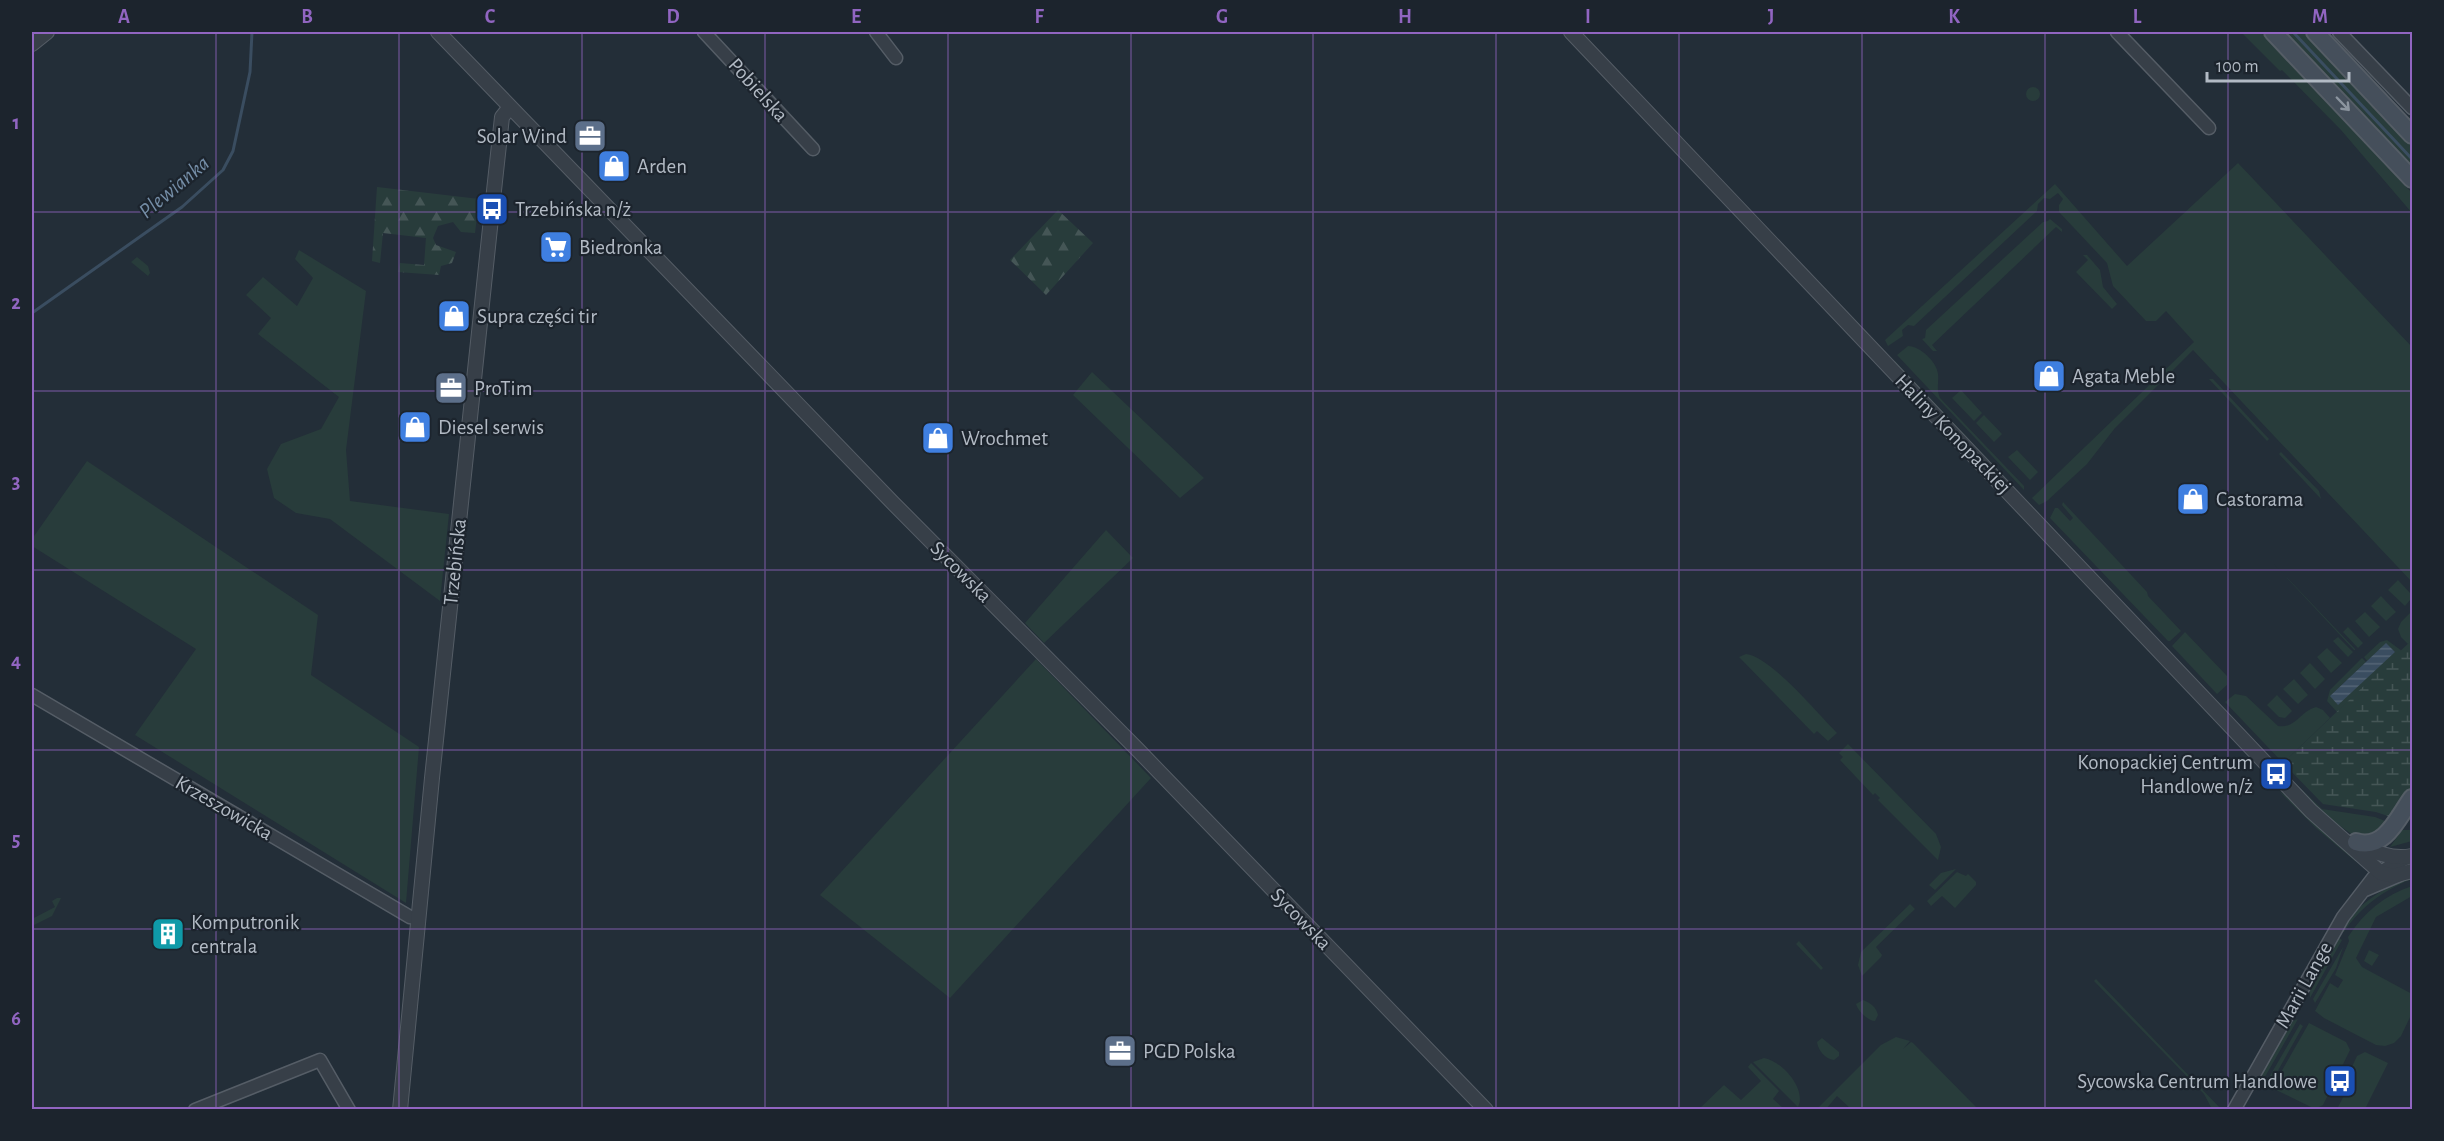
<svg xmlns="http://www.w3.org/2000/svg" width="2444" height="1141" font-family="'Alegreya Sans',sans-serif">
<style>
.green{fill:#283c3b}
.forest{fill:url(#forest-firs)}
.wetland{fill:url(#wetland-marsh)}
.water{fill:url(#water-rules)}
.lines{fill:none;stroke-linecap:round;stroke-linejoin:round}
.stream{stroke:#3a4d60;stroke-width:3}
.minor-casing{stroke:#555d66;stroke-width:15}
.tertiary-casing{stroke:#555d66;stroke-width:16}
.secondary-casing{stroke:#555d66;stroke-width:20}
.minor{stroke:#373f48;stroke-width:12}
.tertiary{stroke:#373f48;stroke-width:14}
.secondary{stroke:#454f5b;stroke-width:16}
.oneway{stroke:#8c959f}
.grid{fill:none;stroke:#9165c1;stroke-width:1.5;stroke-opacity:0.55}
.labels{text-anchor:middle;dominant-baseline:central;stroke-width:4.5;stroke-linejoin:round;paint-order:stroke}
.street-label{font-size:21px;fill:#b2bac4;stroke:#1c242d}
.poi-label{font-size:21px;fill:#b2bac4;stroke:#1c242d;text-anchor:start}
.water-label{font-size:22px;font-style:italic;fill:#748da6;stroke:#1c242d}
.neatline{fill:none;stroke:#9165c1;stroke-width:2}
.grid-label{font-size:20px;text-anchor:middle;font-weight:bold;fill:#9165c1}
</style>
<defs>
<pattern id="forest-firs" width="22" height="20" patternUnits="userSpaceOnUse" patternTransform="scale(1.5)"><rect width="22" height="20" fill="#283c3b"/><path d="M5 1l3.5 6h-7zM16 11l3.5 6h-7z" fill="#455656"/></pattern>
<pattern id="wetland-marsh" width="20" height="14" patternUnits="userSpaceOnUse" patternTransform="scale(1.5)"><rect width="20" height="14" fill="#283c3b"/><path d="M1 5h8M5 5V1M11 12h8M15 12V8" fill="none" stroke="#455656"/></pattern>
<pattern id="water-rules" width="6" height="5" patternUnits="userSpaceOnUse" patternTransform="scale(1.5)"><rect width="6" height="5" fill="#3a4d60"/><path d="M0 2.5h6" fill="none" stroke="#546575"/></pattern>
</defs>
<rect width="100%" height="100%" fill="#232e38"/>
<path class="green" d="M2241 32H2260L2264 35 2412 193V213L2341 130 2282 70 2280 71Z
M2282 32H2306L2412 146V169Z
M2026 94a7 7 0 1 1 14 0a7 7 0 1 1-14 0Z
M2238 163 2412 347V582L2193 350 2115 428 2087 464 2047 501 2039 505 2032 498 2194 342 2166 311 2156 321H2146L2113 286 2107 263 2059 212V205L2063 199 2058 193 2050 199 2044 198 2038 204 2037 211 1914 326 1908 325 1902 330 1903 336 1888 346 1885 340 2055 184 2127 266Z
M2050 219 2062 229V232L2056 227 1932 345 1937 351H1933L1922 339 1925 338 1926 330 2043 222 2048 221Z
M299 250 366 291 346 450 350 501 449 514 440 601 330 519 296 513 274 498 267 469 281 444 321 429 339 397 258 334 271 318 246 295 263 277 297 306 313 278 295 259Z
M2083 255H2087L2100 270 2103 287 2117 304 2112 309 2076 272 2088 260Z
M137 257 148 266 150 273 148 276 131 262Z
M1908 346C1920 346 1937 362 1938 374 1939 383 1936 389 1940 398L2024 486V490L1897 355Z
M1895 361 2018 491 1895 364Z
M1092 372 1204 478 1180 498 1073 395Z
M2209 379H2213L2269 439 2267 441Z
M1961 390 1982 413 1974 421 1952 398Z
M1984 415 2002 434 1994 442 1976 423Z
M2017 450 2038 472 2030 480 2008 457Z
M2281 452 2319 491 2321 499 2279 454Z
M87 461 318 615 311 675 419 747 406 903 135 735 196 649 32 546V539Z
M2063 502 2147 592 2148 596 2181 631 2170 641H2168L2050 518 2055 508H2058L2070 521 2073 518 2062 505Z
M1106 530 1133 558 1044 643 1025 623Z
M2274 564 2355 649V650H2354Z
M2398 580 2410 593V600L2405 606 2388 590Z
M2381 596 2396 612 2386 621 2371 606Z
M2412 611V640L2408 644 2401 637 2398 629 2401 622Z
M2365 612 2380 627 2369 637 2355 621Z
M2348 627 2363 643 2358 648 2343 632Z
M2185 632 2227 676V685L2217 694 2172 646Z
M2338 637 2353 652 2348 657 2333 641Z
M2387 640 2402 651 2337 712 2327 701 2330 690 2362 658 2366 662 2330 696 2395 652 2386 644 2367 661 2364 657 2380 642Z
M2327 648 2342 663 2331 673 2317 657Z
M1746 654C1771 657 1817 713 1837 733L1828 741 1817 731 1814 734 1739 657Z
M1036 659 1151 778 950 998 820 895Z
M2310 663 2325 679 2315 689 2300 673Z
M2294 679 2308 695 2298 704 2283 689Z
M2235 694 2246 696 2278 726C2296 729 2300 711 2316 707L2323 710 2330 718 2283 763 2225 702Z
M2277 695 2292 711 2285 718 2279 717 2267 705Z
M1848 744 1936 834 1941 847 1938 860 1878 800 1880 798 1875 793 1873 795 1840 760 1843 757 1839 753Z
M2290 778 2322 809 2375 817 2390 823 2384 833 2357 838 2319 811Z
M2279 791 2297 804 2360 861H2355L2316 828Z
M2402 830H2412V841L2390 847Z
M1956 869 1935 890 1929 885 1941 873Z
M1957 872 1966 876 1968 874 1976 882V885L1955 908 1942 896 1931 906 1927 901Z
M2412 876V879C2384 890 2361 906 2344 932H2339C2357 903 2383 889 2412 876Z
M2412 886V896L2376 917 2356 958 2362 967 2412 994V1013L2401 1036 2394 1043 2385 1046 2376 1045 2324 1018 2315 1011 2330 983 2338 988 2343 980 2335 975 2349 941 2348 937C2364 912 2385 895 2412 886Z
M57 898H61L52 916 32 926V919L55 907 52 901Z
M1910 904 1915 909 1876 947 1882 955 1881 957 1862 976 1858 965 1861 952Z
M2337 937 2342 940 2310 998V985Z
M1799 941 1823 968 1821 970 1796 944Z
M2343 947 2336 968 2315 1003 2313 999Z
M2369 950 2379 955 2372 966 2364 961Z
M2096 979 2221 1109H2212L2204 1094 2094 981Z
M1863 1000C1871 1003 1876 1007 1878 1015L1875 1021C1868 1021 1858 1011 1856 1004Z
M2298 1019 2262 1082 2259 1077 2288 1023Z
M2309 1023 2346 1042 2350 1050 2323 1105 2315 1109 2272 1088Z
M2300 1024 2303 1026 2271 1083H2269L2267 1081Z
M1896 1037 1910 1041 1903 1049 1911 1042 1913 1043 1978 1109H1851L1837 1096 1826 1109H1817L1881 1045Z
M1822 1038 1839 1052V1056L1834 1060C1825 1059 1818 1050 1817 1042Z
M2365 1052 2388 1063 2365 1109H2337L2356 1072 2351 1069 2357 1056Z
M1764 1058C1782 1061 1807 1089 1798 1107L1753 1062Z
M1751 1063 1779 1091 1773 1099 1784 1109H1699L1724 1085 1741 1100 1761 1081 1748 1067Z"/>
<path class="forest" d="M377 187 479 199 475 233 461 232 453 222 438 226 433 238 436 245 456 252 452 263 441 266 439 275 398 272 400 263 424 265 426 238 383 233 380 263 372 261Z
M1058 210 1093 243 1046 295 1010 260Z"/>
<path class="wetland" d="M2412 640V793L2394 818 2376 812 2323 804 2283 763Z"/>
<path class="water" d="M2386 643 2395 652 2338 705 2330 696Z"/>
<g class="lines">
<path class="stream" d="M2293 32 2412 159
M32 313 182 207 223 170 233 151 250 72 252 32"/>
<defs>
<path id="minor" d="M704 32 813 149
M876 32 896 58
M2117 32 2209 128
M2339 32 2412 108
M32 695 410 917 418 918
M2365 890 2400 875
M195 1110 320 1060 349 1110
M2234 1110 2343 917 2373 878 2390 866 2410 857"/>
<path id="tertiary" d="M438 32 893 503 1138 750 1486 1110
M1571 32 2311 811 2381 873 2393 876 2412 871
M32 44 47 32
M2355 842C2375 852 2390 860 2412 856
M400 1110 432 778 492 209 502 117 510 107"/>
<path id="secondary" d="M2273 32 2412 179
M2315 32 2412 135
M2356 842C2385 851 2398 817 2412 798"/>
</defs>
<use href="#minor" class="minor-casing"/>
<use href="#tertiary" class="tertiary-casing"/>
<use href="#secondary" class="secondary-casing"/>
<use href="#minor" class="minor"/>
<use href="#tertiary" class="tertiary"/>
<use href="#secondary" class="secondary"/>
</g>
<defs><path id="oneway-shaft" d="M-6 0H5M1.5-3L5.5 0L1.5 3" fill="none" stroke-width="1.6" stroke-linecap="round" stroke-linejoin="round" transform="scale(1.5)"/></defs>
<use class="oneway" href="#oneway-shaft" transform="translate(2343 104) rotate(46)"/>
<path class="grid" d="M216 32V1110M399 32V1110M582 32V1110M765 32V1110M948 32V1110M1131 32V1110M1313 32V1110M1496 32V1110M1679 32V1110M1862 32V1110M2045 32V1110M2228 32V1110M32 212H2412M32 391H2412M32 570H2412M32 750H2412M32 929H2412"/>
<defs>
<symbol id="office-square" viewBox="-11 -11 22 22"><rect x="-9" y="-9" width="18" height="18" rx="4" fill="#5c6f8a" stroke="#1c242d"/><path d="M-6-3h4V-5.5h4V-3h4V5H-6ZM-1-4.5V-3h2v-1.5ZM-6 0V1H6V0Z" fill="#fff"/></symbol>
<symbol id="shop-square" viewBox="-11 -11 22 22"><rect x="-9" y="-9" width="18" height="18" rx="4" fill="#3f7fe0" stroke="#1c242d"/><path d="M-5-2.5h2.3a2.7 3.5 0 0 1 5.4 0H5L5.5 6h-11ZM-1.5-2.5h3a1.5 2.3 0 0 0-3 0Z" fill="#fff"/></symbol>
<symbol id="bus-square" viewBox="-11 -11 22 22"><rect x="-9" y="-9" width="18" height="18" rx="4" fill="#1a4fb4" stroke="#1c242d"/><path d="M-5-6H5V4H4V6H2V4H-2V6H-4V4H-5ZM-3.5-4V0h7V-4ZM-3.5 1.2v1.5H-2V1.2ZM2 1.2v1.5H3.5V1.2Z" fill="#fff"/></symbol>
<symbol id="supermarket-square" viewBox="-11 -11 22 22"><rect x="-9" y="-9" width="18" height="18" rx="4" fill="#3f7fe0" stroke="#1c242d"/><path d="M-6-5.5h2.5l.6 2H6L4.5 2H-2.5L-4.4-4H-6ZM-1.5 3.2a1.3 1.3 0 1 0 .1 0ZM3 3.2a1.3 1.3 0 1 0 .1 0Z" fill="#fff"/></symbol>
<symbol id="building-square" viewBox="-11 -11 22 22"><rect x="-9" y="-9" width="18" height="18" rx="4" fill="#0f9aa8" stroke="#1c242d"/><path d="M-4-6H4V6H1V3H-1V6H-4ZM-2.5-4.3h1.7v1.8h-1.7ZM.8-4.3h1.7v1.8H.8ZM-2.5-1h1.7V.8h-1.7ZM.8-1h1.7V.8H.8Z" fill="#fff"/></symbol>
</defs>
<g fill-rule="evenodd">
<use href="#office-square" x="571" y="117" width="38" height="38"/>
<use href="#shop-square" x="595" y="147" width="38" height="38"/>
<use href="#bus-square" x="473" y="190" width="38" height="38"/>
<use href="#supermarket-square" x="537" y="228" width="38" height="38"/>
<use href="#shop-square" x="435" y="297" width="38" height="38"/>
<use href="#shop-square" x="2030" y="357" width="38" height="38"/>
<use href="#office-square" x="432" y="369" width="38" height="38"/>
<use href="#shop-square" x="396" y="408" width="38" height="38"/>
<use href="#shop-square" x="919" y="419" width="38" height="38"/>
<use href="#shop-square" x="2174" y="480" width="38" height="38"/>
<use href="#bus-square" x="2257" y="755" width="38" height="38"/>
<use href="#building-square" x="149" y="915" width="38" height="38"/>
<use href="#office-square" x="1101" y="1032" width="38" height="38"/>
<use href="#bus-square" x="2321" y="1062" width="38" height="38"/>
</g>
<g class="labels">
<g class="street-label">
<text transform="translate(758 90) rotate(48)">Pobielska</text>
<text transform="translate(1953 434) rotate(46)">Haliny Konopackiej</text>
<text transform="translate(455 562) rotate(-84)">Trzebińska</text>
<text transform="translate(961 572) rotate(45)">Sycowska</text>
<text transform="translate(224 808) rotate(30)">Krzeszowicka</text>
<text transform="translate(1301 919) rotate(46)">Sycowska</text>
<text transform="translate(2304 985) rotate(-61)">Marii Lange</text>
</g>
<g class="poi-label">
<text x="567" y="136" text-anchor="end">Solar Wind</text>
<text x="637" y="166">Arden</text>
<text x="515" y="209">Trzebińska n/ż</text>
<text x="579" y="247">Biedronka</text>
<text x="477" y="316">Supra części tir</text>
<text x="2072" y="376">Agata Meble</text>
<text x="474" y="388">ProTim</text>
<text x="438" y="427">Diesel serwis</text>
<text x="961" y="438">Wrochmet</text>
<text x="2216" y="499">Castorama</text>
<text x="2253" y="762" text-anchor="end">Konopackiej Centrum<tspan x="2253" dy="24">Handlowe n/ż</tspan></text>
<text x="191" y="922">Komputronik<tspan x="191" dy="24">centrala</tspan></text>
<text x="1143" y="1051">PGD Polska</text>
<text x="2317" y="1081" text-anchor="end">Sycowska Centrum Handlowe</text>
</g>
<g class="water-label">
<text transform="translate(174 187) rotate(-40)">Plewianka</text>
</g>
</g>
<rect width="2444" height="1141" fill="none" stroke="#1c242d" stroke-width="66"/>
<path d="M2207 72v9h142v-9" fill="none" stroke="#b2bac4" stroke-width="3"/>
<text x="2216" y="72" font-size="18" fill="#b2bac4" stroke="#1c242d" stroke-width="4.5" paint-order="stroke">100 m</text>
<rect x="33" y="33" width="2378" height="1075" class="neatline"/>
<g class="grid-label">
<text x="124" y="23">A</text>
<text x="307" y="23">B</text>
<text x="490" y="23">C</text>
<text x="673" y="23">D</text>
<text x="856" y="23">E</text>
<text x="1039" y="23">F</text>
<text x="1222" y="23">G</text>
<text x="1405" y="23">H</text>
<text x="1588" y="23">I</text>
<text x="1771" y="23">J</text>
<text x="1954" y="23">K</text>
<text x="2137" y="23">L</text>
<text x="2320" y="23">M</text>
<text x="16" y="129">1</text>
<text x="16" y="309">2</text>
<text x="16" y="488">3</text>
<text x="16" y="667">4</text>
<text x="16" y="846">5</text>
<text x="16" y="1025">6</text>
</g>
</svg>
